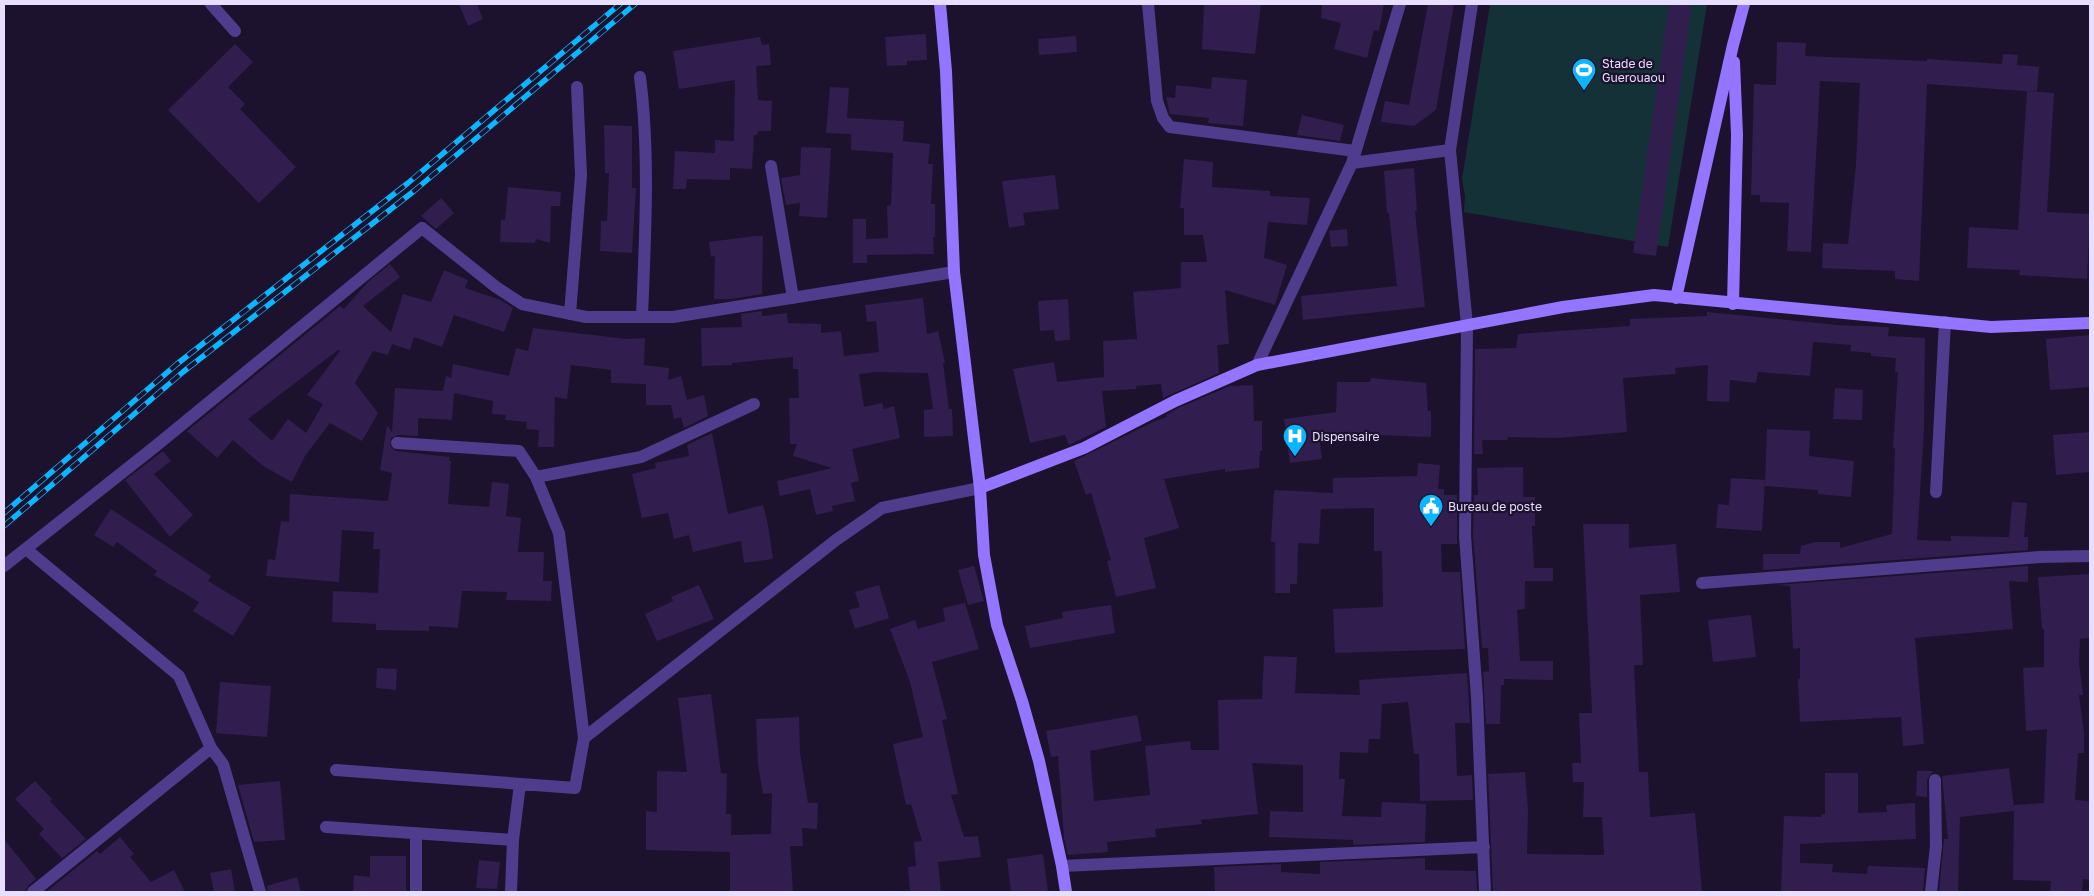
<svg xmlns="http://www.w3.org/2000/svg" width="2094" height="896" font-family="'Golos Text',sans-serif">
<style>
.green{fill:#143137}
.building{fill:#311d4e;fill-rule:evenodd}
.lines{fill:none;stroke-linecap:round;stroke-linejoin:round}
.street{stroke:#4f3c8c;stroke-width:12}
.secondary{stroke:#9375ff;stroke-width:12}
.rail-casing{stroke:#0ab6ff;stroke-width:5.5}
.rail{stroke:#1c122d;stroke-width:4;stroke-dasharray:11;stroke-linecap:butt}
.labels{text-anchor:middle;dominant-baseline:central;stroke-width:4.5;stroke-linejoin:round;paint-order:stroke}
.poi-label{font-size:12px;fill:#e8deff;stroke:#1c122d;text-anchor:start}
</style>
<rect width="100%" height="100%" fill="#1c122d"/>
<path class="green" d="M1490 4H1707L1668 247 1464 212 1465 196 1462 179Z"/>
<path class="building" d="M459 4H477L483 19 468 26Z
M1204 4H1261L1255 54 1202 49Z
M1322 4H1384L1379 31 1374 30 1367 58 1334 49 1341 23 1321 18Z
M1428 4H1454L1436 110 1414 126 1381 122 1385 101 1409 105Z
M1669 4H1692L1656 256 1633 253Z
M926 34 927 60 907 61V65L887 66 885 37Z
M1076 36 1077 52 1039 55 1038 39Z
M760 37 762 45 769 44 771 65 756 66 758 100 772 101 771 131H758L757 135H754L752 169 730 168V180L687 179 686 189H673L675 151 715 153V140L734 141 735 80 679 89 673 51Z
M1777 42 1806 43 1805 56 1927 61V59L2002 64 2003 54 2018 55 2017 65 2039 67 2037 92 1927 84 1919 281 1895 279V271L1822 268 1823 243 1848 244 1856 164 1860 83 1820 81 1811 252 1787 251 1789 203 1760 202V195H1751L1754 84 1776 85Z
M235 44 253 62 228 87 245 104 240 109 296 167 259 203 168 110Z
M1212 77 1247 80 1243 126 1208 123 1209 118 1170 114 1166 97 1175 98 1176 85 1211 89Z
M830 87 849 88 847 118 904 121 903 141 930 144 928 164H933L931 204H935V237H933L934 254 867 255V263H853V219H866V239L888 238 887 206 891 205 893 153 851 150V134L826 133Z
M2027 91 2054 93 2047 212 2090 214 2087 279 2019 275 2020 270 1967 268 1969 227 2018 230Z
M1302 115 1344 125 1340 141 1297 135Z
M604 125 632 126V188H636L632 253 600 251 601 221H607L609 173H605Z
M801 147 831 148 827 218 799 216 800 203 786 205 781 178 800 175Z
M1184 159 1213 162 1212 187 1270 191V196L1310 198 1307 225 1268 222 1264 258 1287 265 1275 305 1225 290 1229 344 1217 345 1219 373 1163 398 1161 384 1136 386V389L1102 391 1106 427 1069 445 1065 435 1030 443 1013 369 1054 362 1057 382 1104 377 1103 341 1137 339 1133 292 1181 288V262H1207L1203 235H1184V208H1180Z
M1414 168 1417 211H1415L1425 307 1303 320 1301 296 1397 286 1389 213H1387L1384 171Z
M1055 175 1059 209 1023 213 1025 225 1009 228 1002 181Z
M508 187 561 192 560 206H551L550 243 536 239 535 243 500 242 501 220H505Z
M441 198 454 213 436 229 421 216Z
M1347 229 1348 246 1331 247 1329 231Z
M754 236H763L762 294 732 299H714L715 256 711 257 709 242Z
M390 264 400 277 363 306 391 332 403 294 431 302 444 270 468 280 465 288 501 300 513 308 504 332 454 315 442 347 414 337 410 350 392 344 388 355 373 351 355 383 378 413 362 441 330 423 305 456 292 482 263 466 233 440 217 458 187 431 340 306 344 309 368 282ZM338 350 340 351 307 395 323 404 306 433 288 419 272 441 248 419Z
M923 298 927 334 938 331 945 363H943L949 409H952L953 436 924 437V410L933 409 928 373 876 372 859 374 864 407 882 403 884 409 894 406 900 438 852 449 859 481 851 483 855 501 832 506 833 511 816 515 810 489 780 496 777 481 832 468 793 456 797 444H790L789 398H799L798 369H793V357L732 363V365L702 366 701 328 742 327 741 314 762 311V316L787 313 788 323 821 324V333L841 331 844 356 879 352 876 321 867 322 865 305Z
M1068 299 1070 340 1055 341 1054 330 1040 331 1038 301Z
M1707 312 1837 325 1889 327 1888 336 1925 338 1924 429 1917 540 1951 541V536L2009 537 2012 502 2027 503 2024 537H2028V550L1763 570V554H1800L1801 546 1815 542H1840V548L1892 534 1895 449 1893 448 1898 372H1895L1896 358 1871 356V353L1850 351 1851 345 1813 342 1810 376 1758 372 1756 383 1730 380 1729 402 1707 401 1708 365 1675 368 1676 374 1623 378 1627 432 1556 438 1508 437 1507 440H1482L1483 454H1474L1475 349 1516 348 1518 334 1630 326V319L1707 316Z
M533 328 627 339 645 338 644 365 669 368 668 380 681 376 687 400 704 395 708 416 684 428 681 417 674 419 671 405H646V384L611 383V370L571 365 567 399 555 397 554 447H538L539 430 526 429 527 422 505 420 506 415 492 414 493 401 454 393 452 420 418 418V436L398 435 391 438 390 446 396 451 450 457 449 461H451L448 504 489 507 492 482 509 484 506 516 521 518 518 552H544L543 581H552L551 601 506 600 507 592 462 591 458 628 429 626V631L376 630V624L332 622 333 591 378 593 380 549H373L374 532 342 530 339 582 266 576 268 559 275 560 281 521 289 522 290 494 388 501 392 473 380 470 387 425 392 432 395 388 443 391 446 376 451 378 453 364 509 376 516 348 528 351Z
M2090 335V387L2050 390 2046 339Z
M1371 378 1426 383 1428 411H1431V437L1323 433V442H1320L1322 459 1290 463 1284 419 1336 412 1337 382H1370Z
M1253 385 1254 421H1262V451H1260L1259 468 1225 472V469L1164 479 1179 528 1144 538 1156 588 1116 597 1107 561 1111 560 1091 493 1086 495 1074 461 1153 422 1167 417 1166 415 1178 408 1230 386Z
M1835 388 1863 390 1862 420 1833 419Z
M1767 429 1810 431 1809 456 1854 461 1851 497 1818 494V490L1765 486Z
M2090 432V472L2056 475 2053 435Z
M712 433 728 514 763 505 768 525 773 559 744 563 741 541 693 552 689 535 674 539 668 513 642 518 632 474 656 468 655 463 689 456 687 445Z
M163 451 171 461 154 474 193 515 170 537 125 480Z
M1418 463 1440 465 1438 489H1444V495H1457V544H1441L1442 572H1460L1465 649 1335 653 1333 609 1383 607 1382 551H1374V508L1321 509 1319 544 1298 543 1297 584H1290V593H1275V542H1271L1274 490 1333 493V478L1417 476Z
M1523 467V497H1535V526H1532L1534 568H1553V581H1525V609L1517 610 1520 661H1553V680L1504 679V685H1501L1500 724H1486L1483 672 1489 671 1488 648H1482L1473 536 1474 495H1478L1477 468Z
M1731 478 1765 480 1762 531 1716 528 1718 504 1729 505Z
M111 509 211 576 208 581 251 607 233 636 193 611 199 602 154 575 157 571 117 542 113 547 94 535Z
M1583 524H1629V548L1676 544 1680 592 1640 595 1643 665H1634L1639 772H1648L1650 817 1695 813 1702 892H1493L1488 774 1525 772 1528 810 1527 854 1604 855 1602 817H1583L1584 782H1573L1572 763H1581L1579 713H1592Z
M974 566 984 601 968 605 958 570Z
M2028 566V582L2009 581 2013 629 1915 638 1924 744 1903 746 1901 717 1800 722 1798 679H1800V648L1793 649 1790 586 1776 585Z
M2090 574V638L2080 639 2079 663 2083 695H2079L2084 733V753H2078L2075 800 2090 801V880L2083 879 2082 892H2050L2051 881 2013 880 2014 811 1960 817 1958 892H1939L1944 839H1948L1942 776 2009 768 2014 808V805L2044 803 2047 729 2026 731 2023 668 2044 667V629H2042L2038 577Z
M699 585 714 619 657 641 645 614 673 601 671 597Z
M879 585 889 618 855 629 849 610 860 607 855 592Z
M965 603 979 649 932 662 947 719 942 720 958 794 951 795 964 837 978 836 981 857 938 862 941 892H910L908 867 916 866 914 842 922 841 911 804 906 805 893 744 923 737 910 682 890 629 915 620 918 629 945 621 943 608Z
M1111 605 1115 633 1030 648 1025 626 1063 618 1062 612Z
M1751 615 1756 657 1713 662 1708 620Z
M1264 656 1297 657 1295 693 1360 695 1359 680 1467 673 1470 723H1455L1457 776 1472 775 1473 800 1420 801 1419 754H1414L1408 702 1382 704 1380 739H1369L1368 753 1340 752 1339 779H1345L1342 816 1381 817 1382 802 1426 804 1425 842 1353 845V840L1269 837 1270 811 1303 812V765L1252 763 1258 814 1201 820 1202 824 1155 829 1156 837 1107 842 1108 852 1068 855 1064 838 1058 756 1051 757 1046 731 1137 715 1142 741 1090 751 1094 801 1150 795 1145 746 1190 741 1191 750H1219L1218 700 1262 699Z
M377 668 397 669 396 690 376 688Z
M220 682 271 686 267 737 216 733Z
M711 694 721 773 727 774 726 814H731V835L771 834 772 793 763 794 758 765 756 719 799 717 800 753 808 803H818L817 829 802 828 803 846H790L793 892H730V852L646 850V811L657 812V771L687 772 678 698Z
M1917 771H1933L1927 780V797L1916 796Z
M1825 773H1858V813L1887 812 1886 805 1915 803 1916 839 1800 844V863L1833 864 1832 872 1867 874 1868 866 1925 868 1923 892H1781L1784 816 1821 817 1822 814H1825Z
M35 781 52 799 50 801 86 839 61 859 62 858 39 834 44 829 15 799Z
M280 781 285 840 254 842 238 785Z
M120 837 134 854 130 857 151 882 174 870 185 892H46L97 851 100 854Z
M4 839 36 879 28 886 25 892H4Z
M1043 854 1048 892H1011L1007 859Z
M370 856H406V892H353L354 875 370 877Z
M1425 858V870L1476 871 1477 892H1215L1214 867 1281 864V872L1320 874V862Z
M479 860 500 862 497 889 476 888Z
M231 869 235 892H214L210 873Z
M297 877 301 892H268L267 886Z"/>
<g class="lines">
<path class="street" d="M211 4 235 31
M1148 4 1157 101 1163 118 1170 127 1355 151
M1472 4 1450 150 1467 325 1465 536 1477 697 1485 892
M640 77C650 154 645 239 642 317
M1352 163 1450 150
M771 166 793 298
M570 314 581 175 577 87
M1257 365 1352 163 1400 4
M536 477 641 457 754 404
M1936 492 1945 322
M26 549 179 676 211 748 33 892
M4 566 152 449 422 228 496 287 522 304 586 317H673L954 272
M1702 583 2040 557 2090 556
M584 738 836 540 882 508 980 488
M211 748 223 764 260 892
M336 770 575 788 584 738 559 533 536 477 519 451 397 443
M326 827 513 840
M1062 866 1484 847
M416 892V833
M511 892 513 840 520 784
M1931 892 1936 846 1935 780"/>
<path class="secondary" d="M940 4 946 71 954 272 980 488 984 555 997 625 1022 701 1039 761 1062 866 1066 892
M1676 298 1733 45 1744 4
M1733 304 1737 135 1734 62
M980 488 1084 448 1175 401 1257 365 1563 307 1654 295 1991 327 2090 323"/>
<defs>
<path id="rail" d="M4 513 177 364 408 183 620 4
M4 526 183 372 414 191 635 4"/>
</defs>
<use href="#rail" class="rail-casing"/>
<use href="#rail" class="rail"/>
</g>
<defs>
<symbol id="stadium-pin" viewBox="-11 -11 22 30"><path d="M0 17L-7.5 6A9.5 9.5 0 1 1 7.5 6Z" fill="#0ab6ff" stroke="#1c122d"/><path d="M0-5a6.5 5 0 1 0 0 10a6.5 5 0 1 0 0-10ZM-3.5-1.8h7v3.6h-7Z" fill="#fff"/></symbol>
<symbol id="hospital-pin" viewBox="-11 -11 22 30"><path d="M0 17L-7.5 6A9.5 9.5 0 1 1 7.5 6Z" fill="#0ab6ff" stroke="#1c122d"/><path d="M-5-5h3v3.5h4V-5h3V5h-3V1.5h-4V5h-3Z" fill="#fff"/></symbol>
<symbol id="civic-pin" viewBox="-11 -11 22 30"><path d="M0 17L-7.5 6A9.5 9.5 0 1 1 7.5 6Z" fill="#0ab6ff" stroke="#1c122d"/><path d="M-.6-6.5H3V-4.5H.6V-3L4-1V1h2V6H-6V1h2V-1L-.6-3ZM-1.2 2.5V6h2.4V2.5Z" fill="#fff"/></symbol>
</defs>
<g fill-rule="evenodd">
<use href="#stadium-pin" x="1570" y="56" width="28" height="38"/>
<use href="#hospital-pin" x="1281" y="422" width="28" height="38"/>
<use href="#civic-pin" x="1417" y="492" width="28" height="38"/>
</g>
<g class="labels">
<g class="poi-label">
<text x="1602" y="63">Stade de<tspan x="1602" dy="14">Guerouaou</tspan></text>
<text x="1312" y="436">Dispensaire</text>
<text x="1448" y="506">Bureau de poste</text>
</g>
</g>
<rect width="2094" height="896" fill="none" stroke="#e8deff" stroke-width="10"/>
</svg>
